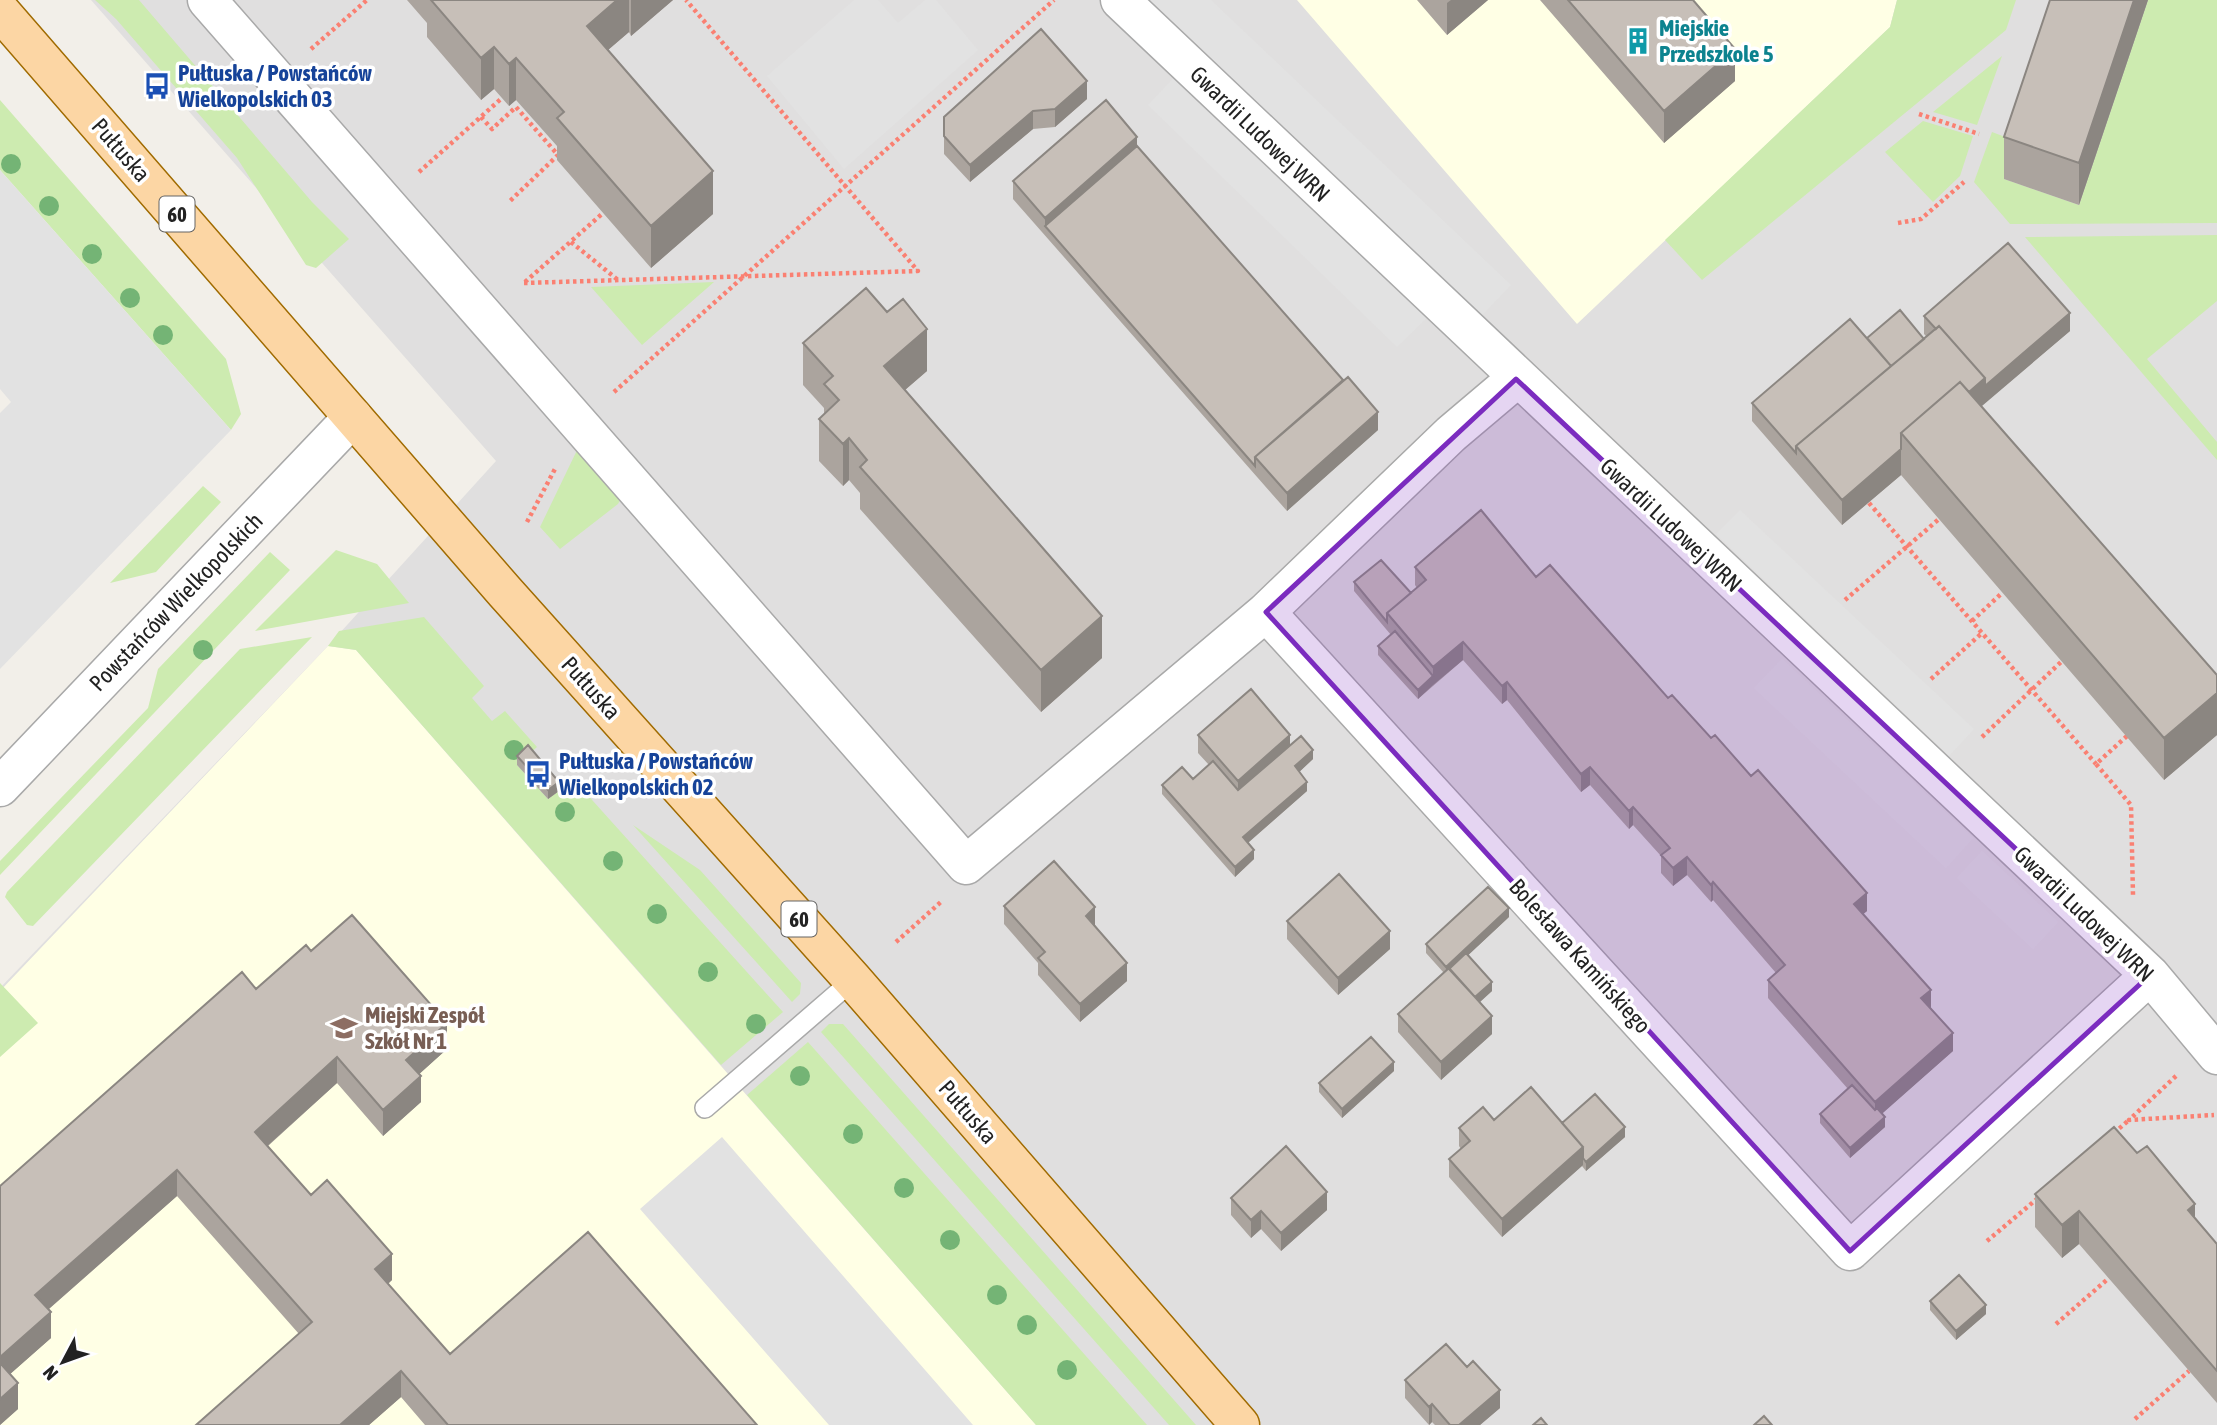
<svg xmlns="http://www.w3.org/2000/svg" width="2217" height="1425" font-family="'Asap Condensed',sans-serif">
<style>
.residential{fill:#e0dfdf}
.education{fill:#ffffe5}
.grass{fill:#cdebb0}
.parking{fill:#e2e2e2}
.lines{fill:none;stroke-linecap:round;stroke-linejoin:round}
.lane-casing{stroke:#a9a9a9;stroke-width:22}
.street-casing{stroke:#a9a9a9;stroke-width:41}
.primary-casing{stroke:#a06b00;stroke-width:41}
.path{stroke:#fa8072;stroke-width:4.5;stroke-dasharray:3.5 3.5;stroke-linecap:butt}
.lane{stroke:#fff;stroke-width:19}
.street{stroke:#fff;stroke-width:38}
.primary{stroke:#fcd6a4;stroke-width:38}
.tree{fill:#74b475}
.wall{fill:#aba49e}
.shaded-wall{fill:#8b8681}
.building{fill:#c7bfb8;stroke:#8b8681;stroke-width:2}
.marked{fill:#7b2cbf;fill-opacity:0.2;stroke:#7b2cbf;stroke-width:5;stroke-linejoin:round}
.labels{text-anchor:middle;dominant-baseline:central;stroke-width:7;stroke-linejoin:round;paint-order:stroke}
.shield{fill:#fff;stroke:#646464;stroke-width:2}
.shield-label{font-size:21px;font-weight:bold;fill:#222}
.culture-label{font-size:23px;font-weight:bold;fill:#0d838f;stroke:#fff;text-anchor:start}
.transit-label{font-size:23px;font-weight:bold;fill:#164399;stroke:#fff;text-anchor:start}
.street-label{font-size:23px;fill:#222;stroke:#fff}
.education-label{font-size:23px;font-weight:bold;fill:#785e54;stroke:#fff;text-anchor:start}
</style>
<rect width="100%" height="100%" fill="#f2efe9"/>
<path class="residential" d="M91 0H2217V1425H0V988L328 646 496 461Z"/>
<path class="education" d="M1297 0H1897L1890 27 1577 324Z
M328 646 356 650 1036 1425H0V991Z"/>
<path class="grass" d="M95 0H139L312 202 349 239 316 268 306 265 237 158 116 19Z
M1897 0H2016L2006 30 1702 280 1665 240 1890 27Z
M2148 0H2217V223L2010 224 1974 182 1992 132 2016 141 2004 179 2079 205Z
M2002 56 1977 125 1933 112Z
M0 100 226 359 241 414 231 430 0 170Z
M1923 121 1973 136 1960 176 1933 202 1885 152Z
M2217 235V301L2147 359 2217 442V460L2025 237Z
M714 282 642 345 591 287Z
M580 444 623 495 618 504 560 549 540 527Z
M203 486 221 502 156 572 110 583Z
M336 550 377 564 409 603 255 631Z
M270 552 290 570 0 875V861L148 708 158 669Z
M424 617 484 686 472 698 492 721 505 711 537 747 517 765 548 799 568 784 579 795 584 791 783 1012 721 1065 356 650 328 646 339 631Z
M312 637 33 926 27 925 5 897 7 892 240 649Z
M633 825 700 870 801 983 800 994 792 1002Z
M0 983 38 1023 0 1057Z
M829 1024H843L1196 1425H1169L821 1032Z
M808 1042 1147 1425H1036L747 1095Z"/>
<path class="parking" d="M854 0H878L898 23 925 0H936L978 50 844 169 767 76Z
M1147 0H1211L1511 285 1467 331 1440 305 1397 347 1148 105 1187 64Z
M0 170 231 430 0 669V413L11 402 0 389Z
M1740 510 1974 729 1949 756 1716 534Z
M1782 659 1973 838 1946 868 1754 688Z
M1982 851 2058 922 2033 949 1957 878Z
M722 1137 973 1425H829L640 1209Z"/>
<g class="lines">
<defs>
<path id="lane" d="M705 1108 853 980"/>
<path id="street" d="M207 0 966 865 1266 612
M1120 0 2150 975 2217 1055
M1516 379 1451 434 1266 612 1850 1251 2150 975
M0 787 353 417"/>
<path id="primary" d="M0 11 505 592 853 980 1240 1425"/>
</defs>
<use href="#lane" class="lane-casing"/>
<use href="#street" class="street-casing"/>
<use href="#primary" class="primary-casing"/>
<path class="path" d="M311 49 367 0
M1919 114 1979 134
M481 117 492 129 516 107 558 155 510 201
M419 172 502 98
M1898 223 1921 219 1964 182
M571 242 618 280
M525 282 603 213
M524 283 918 271 686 0
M614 392 1054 0
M1869 503 2096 764
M527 522 556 467
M1845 600 1939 519
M1972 621 2002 593
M1931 679 1982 633
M2127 736 2096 764 2131 805 2133 895
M1982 737 2062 661
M896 942 942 901
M2176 1076 2129 1120 2214 1115
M2114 1133 2129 1120
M1987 1241 2038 1198
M2056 1324 2109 1278
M2135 1419 2189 1371"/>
<use href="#lane" class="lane"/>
<use href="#street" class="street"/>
<use href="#primary" class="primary"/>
</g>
<g class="tree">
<circle cx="11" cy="164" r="10"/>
<circle cx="49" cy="206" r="10"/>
<circle cx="92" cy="254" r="10"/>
<circle cx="130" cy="298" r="10"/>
<circle cx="163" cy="335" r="10"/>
<circle cx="203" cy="650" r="10"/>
<circle cx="514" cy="750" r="10"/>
<circle cx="565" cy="812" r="10"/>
<circle cx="613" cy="861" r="10"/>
<circle cx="657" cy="914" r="10"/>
<circle cx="708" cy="972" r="10"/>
<circle cx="756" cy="1024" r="10"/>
<circle cx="800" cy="1076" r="10"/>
<circle cx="853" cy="1134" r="10"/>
<circle cx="904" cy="1188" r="10"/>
<circle cx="950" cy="1240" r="10"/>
<circle cx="997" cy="1295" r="10"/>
<circle cx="1027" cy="1325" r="10"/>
<circle cx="1067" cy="1370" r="10"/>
</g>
<path class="wall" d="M407 0H673L631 36 629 32 608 50 713 214 651 268 557 160V146L516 100 509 106 494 89 481 100 427 37V23Z
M1417 0H1488L1447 35Z
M1540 0H1693L1735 81 1664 143Z
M2050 0H2148L2079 205 2004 179V137Z
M1087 99 1055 127 1033 129 970 182 944 154V117Z
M1137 146 1378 430 1287 511 1013 199V181Z
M1924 316 2070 331 1981 406 2217 675V735L2164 780 1901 475 1842 525 1752 421V403L1867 338 1924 339 1927 337 1924 334Z
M803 343 927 371 905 390 1102 658 1041 712 860 509V493L849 480 843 486 819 461V419L824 414V408L803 385Z
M1415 567 1536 577 1668 698 1867 911 1863 914 1931 1008 1953 1051 1882 1113 1885 1127 1850 1158 1820 1123V1114L1848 1089 1768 998V980L1776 973 1713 900 1711 902 1687 875 1673 886 1661 873V856L1633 825 1629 829 1590 785 1581 792 1507 700 1502 704 1463 660 1418 699 1378 655V646L1391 635 1354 591V582L1411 593 1417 588 1415 585Z
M1198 735 1290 745 1313 759 1299 772 1307 791 1248 843 1254 859 1235 877 1162 794V785L1193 779 1209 765 1198 753Z
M517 756 559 791 548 799 517 765Z
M1004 906 1095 925 1127 981 1080 1022 1038 975V963L1004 924Z
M1509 917 1468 955 1492 991 1480 1002 1492 1034 1441 1080 1398 1032V1014L1444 973 1426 953V944Z
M1287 921 1390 949 1338 995 1287 939Z
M311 951 447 1049 419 1074 421 1102 383 1136 337 1083 268 1146 311 1195 392 1280 388 1284 450 1354 757 1425H425L401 1397 369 1425H196L299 1334 177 1196 49 1309 51 1338 10 1374 18 1409 0 1425V1186L256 989Z
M1394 1071 1342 1118 1319 1092V1083Z
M1494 1120 1562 1123 1625 1137 1586 1171 1582 1166 1502 1237 1449 1177V1159L1461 1149 1459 1146V1128Z
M2035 1194 2195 1219 2217 1244V1403L2079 1244 2062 1258 2035 1227Z
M1231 1198 1327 1210 1281 1251 1261 1229 1251 1238 1231 1215Z
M1930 1301 1986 1314 1956 1340 1930 1310Z
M1405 1380 1500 1408 1480 1425H1435L1432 1422 1429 1425 1405 1398Z"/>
<path class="shaded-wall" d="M617 0H629V32L587 68V26Z
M631 0H673L631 36Z
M1451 0H1488L1447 35V3Z
M2134 0H2148L2079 205V163Z
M494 47V89L481 100V58Z
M1735 49V81L1664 143V111Z
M516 58V100L509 106V64Z
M1087 81V99L1055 127V109Z
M1033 111V129L970 182V165Z
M1137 137V155L1045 226V218Z
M713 171V214L651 268V226Z
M2070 313V331L1922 457 1909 442 1985 378Z
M927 329V371L884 408V366Z
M1378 412V430L1287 511V493Z
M849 438V480L843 486V444Z
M1901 449V475L1842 525V500Z
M1102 616V658L1041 712V670Z
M1463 642V660L1433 685V667Z
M1433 676V685L1418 699V690Z
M1507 682V700L1502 704V686Z
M2217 693V735L2164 780V738Z
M1290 735V753L1238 799V781Z
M1313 750V759L1295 776V766Z
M1590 767V785L1581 792V774Z
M559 782V791L548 799V790Z
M1307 782V791L1243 847V837Z
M1633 807V825L1629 829V811Z
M1254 850V859L1235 877V867Z
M1687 857V875L1673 886V868Z
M1713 882V900L1711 902V885Z
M1867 893V911L1854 922V904Z
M1095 907V925L1086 933V916Z
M1509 908V917L1446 976V967Z
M1390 931V949L1338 995V978Z
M1127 963V981L1080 1022V1004Z
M1492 982V991L1471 1010V1001Z
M1931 990V1008L1921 1016V998Z
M1492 1016V1034L1441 1080V1062Z
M447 1023V1049L406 1086V1060Z
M1953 1033V1051L1875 1120V1102Z
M337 1057V1083L255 1157V1132Z
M1394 1062V1071L1342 1118V1109Z
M421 1076V1102L383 1136V1110Z
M1885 1117V1127L1850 1158V1148Z
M1625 1127V1137L1586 1171V1162Z
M1583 1147V1165L1502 1237V1219Z
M177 1170V1196L35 1321V1295Z
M1327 1192V1210L1281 1251V1233Z
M2195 1204V1236L2188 1210Z
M1261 1211V1229L1251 1238V1220Z
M2079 1211V1244L2062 1258V1225Z
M392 1254V1280L375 1295V1269Z
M1986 1305V1314L1956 1340V1331Z
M51 1312V1338L0 1383V1357Z
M401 1371V1397L369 1425H340Z
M18 1383V1409L0 1425V1399Z
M1500 1390V1408L1480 1425H1459Z
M1432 1404V1422L1429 1425V1407Z"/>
<path class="building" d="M431 0H617L587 26 713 171 651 226 557 118 564 112 516 58 509 64 494 47 481 58Z
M1568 0H1693L1735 49 1664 111Z
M2050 0H2134L2079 163 2004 137Z
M1041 29 1087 81 1055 109 1033 111 970 165 944 136V117Z
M1106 100 1137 137 1045 218 1013 181Z
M1137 146 1343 380 1255 457V466L1045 226Z
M2008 243 2070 313 1985 386V378L1939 326 1936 329 1924 316Z
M866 288 887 312 903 299 927 329 884 366 1102 616 1041 670 860 467 867 460 849 438 843 444 819 419 839 400 824 384 833 376 803 343Z
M1900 310 1924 339 1891 366 1867 338Z
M1850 319 1891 366 1796 446V453L1752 403Z
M1939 326 1985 378 1969 392 1960 382 1901 433V449L1842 500 1796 446Z
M1348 377 1378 412 1287 493 1255 457Z
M1960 382 2217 675V693L2164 738 1901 433Z
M1481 510 1536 577 1550 565 1668 698 1672 695 1711 738 1715 735 1751 776 1758 770 1867 893 1854 904 1931 990 1921 998 1953 1033 1875 1102 1768 980 1785 965 1713 882 1711 885 1687 857 1673 868 1661 855 1670 848 1633 807 1629 811 1590 767 1581 774 1507 682 1502 686 1463 642 1433 667 1387 613 1426 580 1415 567Z
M1381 560 1411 593 1387 613V622L1354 582Z
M1395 631 1433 676 1418 690 1378 646Z
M1251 689 1290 735 1238 781 1198 735Z
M1301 736 1313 750 1295 766 1307 782 1243 837 1254 850 1235 867 1162 785 1182 767 1193 779 1213 761 1238 790Z
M528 745 559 782 548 790 517 756Z
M1054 861 1095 907 1086 916 1127 963 1080 1004 1038 958 1045 952 1004 906Z
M1339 874 1390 931 1338 978 1287 921Z
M1488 887 1509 908 1446 967 1426 944Z
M352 915 447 1023 406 1060 421 1076 383 1110 337 1057 255 1132 311 1195 327 1180 392 1254 375 1269 450 1354 588 1232 757 1425H448L401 1371 340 1425H196L312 1322 177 1170 35 1295 51 1312 0 1357V1186L242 972 256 989 306 945 311 951Z
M1466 953 1492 982 1475 997 1449 969Z
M1449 968 1492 1016 1441 1062 1398 1014Z
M1371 1037 1394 1062 1342 1109 1319 1083Z
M1852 1085 1875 1110 1877 1108 1885 1117 1850 1148 1820 1114Z
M1531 1087 1583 1147 1502 1219 1449 1159 1470 1141 1459 1128 1483 1107 1494 1120Z
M1595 1094 1625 1127 1586 1162 1583 1158V1147L1562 1123Z
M2114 1127 2137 1153 2147 1146 2195 1204 2188 1210 2217 1244V1371L2079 1211 2062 1225 2035 1194Z
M1286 1146 1327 1192 1281 1233 1261 1211 1251 1220 1231 1198Z
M1959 1275 1986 1305 1956 1331 1930 1301Z
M1446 1344 1467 1367 1473 1361 1500 1390 1459 1425H1450L1432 1404 1429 1407 1405 1380Z
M0 1363 18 1383 0 1399Z
M1764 1416 1772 1425H1754Z
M1541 1418 1547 1425H1533Z"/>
<path class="marked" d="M1516 379 2150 975 1850 1251 1266 612Z"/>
<defs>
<symbol id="building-bare" viewBox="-9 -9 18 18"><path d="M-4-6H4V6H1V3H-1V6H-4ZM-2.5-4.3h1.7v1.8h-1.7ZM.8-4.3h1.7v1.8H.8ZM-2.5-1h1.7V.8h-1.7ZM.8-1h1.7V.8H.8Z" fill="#0f9aa8" stroke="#fff" stroke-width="2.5" paint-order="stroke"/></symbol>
<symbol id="bus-bare" viewBox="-9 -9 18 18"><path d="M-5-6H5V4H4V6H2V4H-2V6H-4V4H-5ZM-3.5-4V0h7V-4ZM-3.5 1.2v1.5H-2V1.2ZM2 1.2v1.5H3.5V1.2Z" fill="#1a4fb4" stroke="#fff" stroke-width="2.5" paint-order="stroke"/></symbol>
<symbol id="school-bare" viewBox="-9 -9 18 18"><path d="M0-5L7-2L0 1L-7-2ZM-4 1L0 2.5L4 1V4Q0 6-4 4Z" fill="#8d6e63" stroke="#fff" stroke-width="2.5" paint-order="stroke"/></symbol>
</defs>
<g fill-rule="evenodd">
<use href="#building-bare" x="1619" y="22" width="38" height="38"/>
<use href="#bus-bare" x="138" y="67" width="38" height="38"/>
<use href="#bus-bare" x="519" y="755" width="38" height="38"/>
<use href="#school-bare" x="325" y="1009" width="38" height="38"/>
</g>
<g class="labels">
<g class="shield">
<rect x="159.5" y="196.5" width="35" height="35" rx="5"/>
<rect x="781.5" y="901.5" width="35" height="35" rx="5"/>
</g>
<g class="shield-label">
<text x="177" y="214">60</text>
<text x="799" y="919">60</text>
</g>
<g class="culture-label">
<text x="1659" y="28">Miejskie<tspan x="1659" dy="26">Przedszkole 5</tspan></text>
</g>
<g class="transit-label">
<text x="178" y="73">Pułtuska / Powstańców<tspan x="178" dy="26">Wielkopolskich 03</tspan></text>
<text x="559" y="761">Pułtuska / Powstańców<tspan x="559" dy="26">Wielkopolskich 02</tspan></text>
</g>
<g class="street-label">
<text transform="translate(1260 134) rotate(44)">Gwardii Ludowej WRN</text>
<text transform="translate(121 150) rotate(49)">Pułtuska</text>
<text transform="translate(1671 525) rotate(43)">Gwardii Ludowej WRN</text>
<text transform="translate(176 602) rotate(-46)">Powstańców Wielkopolskich</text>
<text transform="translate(591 688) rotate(48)">Pułtuska</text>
<text transform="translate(2084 914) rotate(44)">Gwardii Ludowej WRN</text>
<text transform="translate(1580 956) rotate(48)">Bolesława Kamińskiego</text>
<text transform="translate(968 1112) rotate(49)">Pułtuska</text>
</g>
<g class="education-label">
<text x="365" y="1015">Miejski Zespół<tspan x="365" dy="26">Szkół Nr 1</tspan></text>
</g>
</g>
<g transform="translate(63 1362) rotate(229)" stroke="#ffffff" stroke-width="5" paint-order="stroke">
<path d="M0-5L12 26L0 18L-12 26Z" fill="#222222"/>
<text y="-10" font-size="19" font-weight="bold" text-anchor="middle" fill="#222222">N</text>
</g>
</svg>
